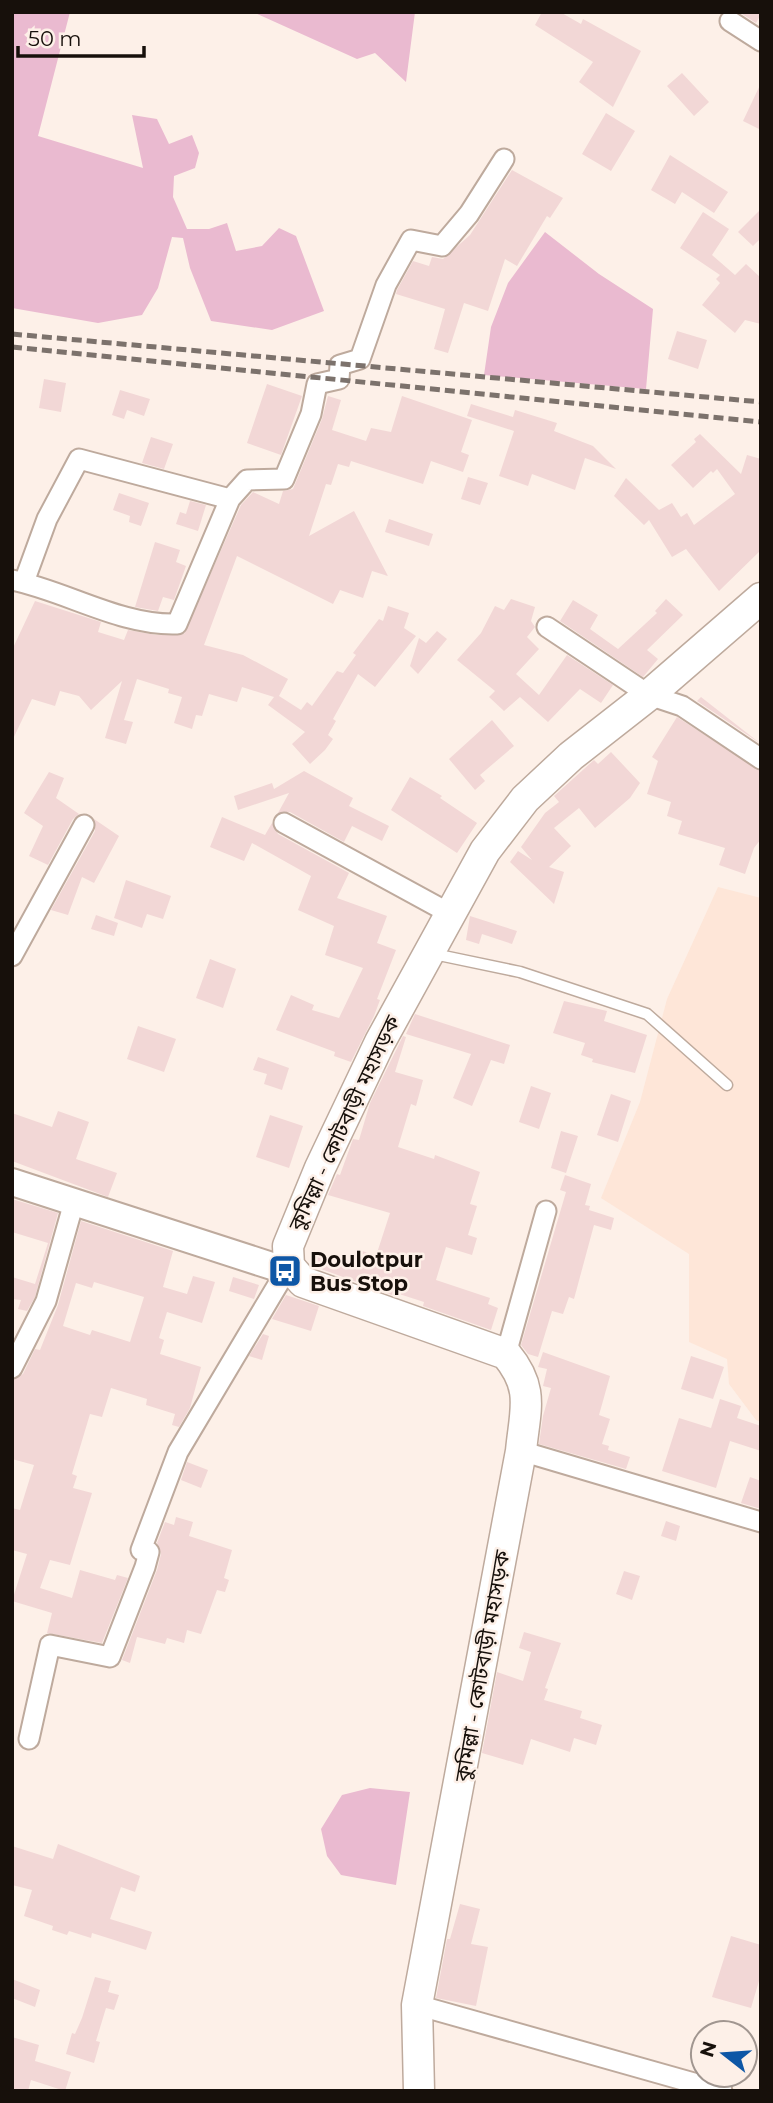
<svg xmlns="http://www.w3.org/2000/svg" width="773" height="2103" font-family="Montserrat,'Noto Sans Bengali',sans-serif">
<style>
.built{fill:#fee6d8}
.water{fill:#eabad0}
.building{fill:#f2d7d6;fill-rule:evenodd}
.lines{fill:none;stroke-linecap:round;stroke-linejoin:round}
.lane-casing{stroke:#beaa9d;stroke-width:13}
.street-casing{stroke:#beaa9d;stroke-width:23}
.secondary-casing{stroke:#beaa9d;stroke-width:30}
.primary-casing{stroke:#beaa9d;stroke-width:33}
.lane{stroke:#fff;stroke-width:10}
.street{stroke:#fff;stroke-width:19}
.secondary{stroke:#fff;stroke-width:26}
.primary{stroke:#fff;stroke-width:30}
.rail{stroke:#7c726c;stroke-width:5;stroke-dasharray:10 5;stroke-linecap:butt}
.labels{text-anchor:middle;dominant-baseline:central;stroke-width:5;stroke-linejoin:round;paint-order:stroke}
.street-label{font-size:21px;fill:#17100b;stroke:#fdf0e8}
.poi-label{font-size:21px;font-weight:bold;fill:#17100b;stroke:#fdf0e8;text-anchor:start}
</style>
<rect width="100%" height="100%" fill="#fdf0e8"/>
<path class="built" d="M718 887 761 898V1422L756 1420 729 1384 727 1359 689 1342V1254L601 1198 640 1102 667 999Z"/>
<path class="water" d="M12 12H70L38 136 143 168 132 115 157 119 169 144 192 135 199 153 195 168 174 176 173 197 187 229H209L227 223 236 251 262 246 279 228 296 236 324 311 272 330 211 321 190 268 183 238 172 237 158 288 142 315 98 323 12 308Z
M253 12H415L406 82 375 53 357 59Z
M545 232 599 274 653 309 646 389 484 375 491 327 508 283Z
M370 1788 410 1792 396 1885 341 1875 327 1856 321 1829 342 1795Z"/>
<path class="building" d="M542 12H560L581 24 583 19 641 51 613 107 579 82 593 62 535 25Z
M739 12H761V14L756 23Z
M682 73 709 102 694 116 667 86Z
M761 83V130L743 121Z
M606 113 635 131 611 171 582 154Z
M670 155 728 192 714 213 682 192 675 204 651 190Z
M512 170 563 198 550 218 547 216 517 266 505 259 488 311 464 303 448 353 434 349 445 309 396 294 397 290 413 261 429 266 432 257 443 259 470 235Z
M761 209V238L753 246 738 232Z
M703 212 729 229 712 255 735 275 746 264 761 278V324L745 320 735 333 702 305 720 283 716 279 720 275 680 248Z
M677 331 707 340 698 369 668 359Z
M44 379 66 383 61 412 39 408Z
M267 384 302 396 281 455 247 443Z
M120 390 150 399 144 416 127 410 124 419 112 415Z
M328 396 341 400 332 430 366 441 371 428 391 432 402 396 472 420 461 452 469 455 463 472 431 461 423 484 351 461 349 467 338 464 331 485 326 484 309 536 354 511 388 576 372 571 363 598 340 590 333 604 237 556 204 645 243 655 288 679 279 696 301 710 307 702 312 706 337 671 343 673 356 655 353 653 379 619 383 621 388 606 409 613 404 628 416 636 375 687 358 674 333 719 336 721 328 735 333 739 325 750 310 764 292 744 305 732 268 705 274 697 242 687 237 702 209 694 202 716 196 715 192 729 174 723 182 697 168 693 169 689 137 679 124 720 133 722 126 744 105 738 122 681 91 710 79 696 60 691 55 706 32 699 12 741V650L35 601 101 622 98 632 124 640 128 630 156 635 184 634 241 505 253 492 279 504 283 491 293 489 322 419Z
M471 404 513 417 515 410 557 423 554 431 593 446 616 469 585 458 575 490 532 474 528 486 499 476 514 431 467 416Z
M700 434 741 474 747 455 761 459V550L719 591 686 549 672 557 649 520 644 525 614 496 626 478 659 510 672 503 681 517 687 513 694 525 735 494 717 469 713 473 711 471 693 488 671 465 696 442 694 439Z
M151 437 173 444 164 469 142 463Z
M468 477 488 483 480 505 461 499Z
M119 493 149 503 141 526 129 522 130 516 113 510Z
M190 501 206 505 198 531 176 524 180 512 186 514Z
M389 519 433 534 429 546 385 532Z
M155 542 180 550 176 562 186 566 174 600 163 597 158 611 135 607Z
M511 599 535 607 531 621 535 627 527 637 539 649 516 674 539 695 567 655 613 685 601 703 580 689 548 722 520 697 504 711 489 697 495 691 457 660 481 633 495 606 504 610Z
M666 599 683 615 647 650 658 659 643 677 560 621 573 600 598 615 590 629 618 649 657 613 655 611Z
M437 631 447 639 418 674 410 666 419 638 426 643Z
M701 697 761 744 697 701Z
M677 717 761 771V839L754 848 745 874 719 865 725 848 678 834 682 821 667 816 671 802 647 794 658 761 652 757Z
M492 720 514 746 480 775 485 781 475 790 449 759Z
M611 752 640 783 630 798 595 828 579 808 554 828 571 846 549 867 564 872 554 904 510 862 518 851 532 860 521 847 545 813 559 802 554 796 594 760 598 764Z
M304 771 353 798 349 806 389 826 382 841 352 826 344 842 290 812 278 813 289 793 238 810 234 796 272 783 274 789Z
M49 772 64 778 56 798 79 814 73 819 48 865 29 856 43 826 24 813Z
M410 777 442 796 440 798 477 823 457 853 391 810Z
M222 817 265 835 272 823 278 834 349 873 337 898 387 916 377 943 396 950 377 999 380 1000 374 1016 351 1062 334 1056 335 1052 276 1030 291 995 314 1005 312 1010 339 1018 363 968 325 955 334 926 298 910 311 876 252 843 244 861 210 847Z
M94 819 119 836 94 883 82 877 68 915 51 910 95 831Z
M126 880 171 896 163 919 147 914 142 928 114 918Z
M96 915 118 923 114 936 91 929Z
M470 916 517 931 512 944 482 934 479 944 466 940Z
M210 959 236 969 223 1008 196 998Z
M564 1001 607 1011 604 1021 647 1035 635 1073 592 1062 593 1059 581 1055 585 1043 553 1033Z
M415 1014 510 1045 504 1064 491 1060 472 1106 453 1098 471 1054 406 1034Z
M138 1026 176 1039 164 1072 127 1059Z
M403 1036 406 1037 395 1072 423 1080 416 1106 411 1104 398 1147 434 1159 435 1155 480 1172 470 1204 477 1206 468 1235 477 1238 472 1255 446 1247 436 1280 490 1298 488 1304 498 1308 491 1330 423 1306 424 1302 393 1292 392 1295 313 1266 316 1256 350 1267 357 1249 376 1256 390 1213 328 1195 337 1174 340 1175 353 1139 359 1140 370 1103Z
M258 1057 289 1068 282 1090 264 1084 267 1074 253 1070Z
M531 1086 551 1093 539 1129 519 1122Z
M611 1094 631 1101 618 1142 597 1135Z
M58 1111 89 1122 76 1159 117 1173 108 1197 12 1161V1113L52 1127Z
M270 1115 303 1126 289 1168 256 1157Z
M561 1131 578 1136 566 1173 551 1168Z
M565 1175 591 1184 585 1205 590 1206 589 1210 614 1218 611 1230 594 1225 574 1299 569 1297 563 1314 552 1311 538 1357 528 1354 521 1345 566 1192 560 1190Z
M12 1199 58 1213 35 1297 27 1311 18 1309 21 1300 12 1299V1277L35 1284 48 1243 12 1232Z
M81 1221 173 1251 163 1287 187 1294 193 1276 215 1282 202 1323 167 1312 159 1338 164 1340 160 1354 201 1367 190 1408 179 1427 172 1425 175 1414 146 1405 147 1399 111 1388 102 1417 90 1414 72 1474 77 1476 73 1488 92 1493 70 1565 50 1560 40 1588 72 1598 80 1570 115 1580 117 1575 128 1578 102 1643 47 1633 52 1613 12 1601 27 1554 12 1550V1508L20 1510 34 1465 12 1459V1380L23 1374 35 1349 40 1350 58 1305ZM94 1282 144 1297 130 1342 92 1330 90 1335 63 1326 76 1283 92 1288Z
M233 1277 259 1285 254 1299 229 1291Z
M286 1295 319 1306 311 1331 272 1319Z
M263 1334 269 1336 262 1360 249 1356Z
M543 1352 610 1376 599 1415 610 1419 602 1444 609 1446 608 1450 630 1457 626 1469 539 1444 543 1416 551 1388 543 1386 547 1369 538 1367Z
M691 1356 724 1367 713 1399 681 1389Z
M720 1399 741 1406 737 1418 761 1426V1451L730 1441 716 1488 662 1471 679 1418 711 1428Z
M187 1462 208 1470 201 1488 181 1480Z
M750 1477 761 1481V1509L741 1503Z
M176 1517 193 1522 189 1536 232 1550 224 1578 229 1580 225 1592 217 1590 201 1634 187 1630 184 1643 167 1638 165 1644 137 1637 130 1663 122 1660 157 1570 161 1554 157 1543 165 1522 174 1525Z
M666 1521 680 1526 676 1541 661 1536Z
M624 1571 640 1576 632 1600 616 1594Z
M524 1632 561 1643 545 1688 548 1689 544 1700 582 1711 580 1718 602 1725 596 1745 574 1738 570 1752 531 1739 523 1765 482 1753 497 1672 523 1681 531 1652 519 1648Z
M58 1844 140 1876 135 1892 121 1887 110 1919 152 1932 146 1950 92 1933 91 1938 69 1931 67 1935 52 1930 53 1926 24 1916 32 1890 12 1885V1846L53 1859Z
M460 1904 480 1909 471 1944 488 1947 476 2006 436 1998 447 1939H450Z
M731 1936 761 1945V1974L751 2008 712 1997Z
M95 1977 111 1981 108 1992 119 1995 114 2010 106 2008 96 2041 100 2042 94 2063 66 2054 72 2033 75 2034 82 2018Z
M12 1979 40 1990 35 2007 12 1998Z
M12 2037 39 2045 35 2061 71 2072 65 2091 31 2080 28 2091H12Z"/>
<g class="lines">
<defs>
<path id="lane" d="M434 954 520 972 647 1014 727 1085"/>
<path id="street" d="M730 21 761 41
M12 580C66 591 121 626 177 624L230 499 247 480 284 479 311 414 317 384 339 379 340 365 360 359 386 285 411 240 442 246 469 214 504 159
M24 582 47 519 79 459 230 499
M547 627 649 695 682 706 761 759
M284 823 449 913
M12 956 84 825
M506 1354 546 1211
M12 1368 46 1301 74 1202
M521 1451 761 1522
M29 1739 50 1645 110 1657 145 1567 149 1552 141 1550 178 1452 289 1266
M417 2005 722 2091"/>
<path id="secondary" d="M12 1182 278 1268 289 1266"/>
<path id="primary" d="M419 2091 417 2005 521 1451C525 1409 535 1389 506 1354L303 1282 289 1266 288 1246 320 1168 380 1042 485 851 525 799 571 756 649 695 761 598"/>
</defs>
<use href="#lane" class="lane-casing"/>
<use href="#street" class="street-casing"/>
<use href="#secondary" class="secondary-casing"/>
<use href="#primary" class="primary-casing"/>
<use href="#lane" class="lane"/>
<use href="#street" class="street"/>
<use href="#secondary" class="secondary"/>
<use href="#primary" class="primary"/>
<path class="rail" d="M12 334 761 402
M12 347 761 422"/>
</g>
<defs>
<symbol id="bus-square" viewBox="-11 -11 22 22"><rect x="-9" y="-9" width="18" height="18" rx="4" fill="#0e57a6" stroke="#fdf0e8"/><path d="M-5-6H5V4H4V6H2V4H-2V6H-4V4H-5ZM-3.5-4V0h7V-4ZM-3.5 1.2v1.5H-2V1.2ZM2 1.2v1.5H3.5V1.2Z" fill="#fff"/></symbol>
</defs>
<g fill-rule="evenodd">
<use href="#bus-square" x="266" y="1252" width="38" height="38"/>
</g>
<g class="labels">
<g class="street-label">
<text transform="translate(344 1123) rotate(-65)">কুমিল্লা - কোটবাড়ী মহাসড়ক</text>
<text transform="translate(482 1666) rotate(-80)">কুমিল্লা - কোটবাড়ী মহাসড়ক</text>
</g>
<g class="poi-label">
<text x="310" y="1259">Doulotpur<tspan x="310" dy="24">Bus Stop</tspan></text>
</g>
</g>
<rect width="773" height="2103" fill="none" stroke="#17100b" stroke-width="28"/>
<g transform="translate(724 2054) rotate(287)"><circle r="33" fill="#fdf0e8" stroke="#a19690" stroke-width="2"/>
<path d="M0-5L12 26L0 18L-12 26Z" fill="#0e57a6"/>
<text y="-10" font-size="19" font-weight="bold" text-anchor="middle" fill="#17100b">N</text>
</g>
<path d="M18 46v10h126v-10" fill="none" stroke="#17100b" stroke-width="3.5"/>
<text x="28" y="46" font-size="21" fill="#17100b" stroke="#fdf0e8" stroke-width="5" paint-order="stroke">50 m</text>
</svg>
